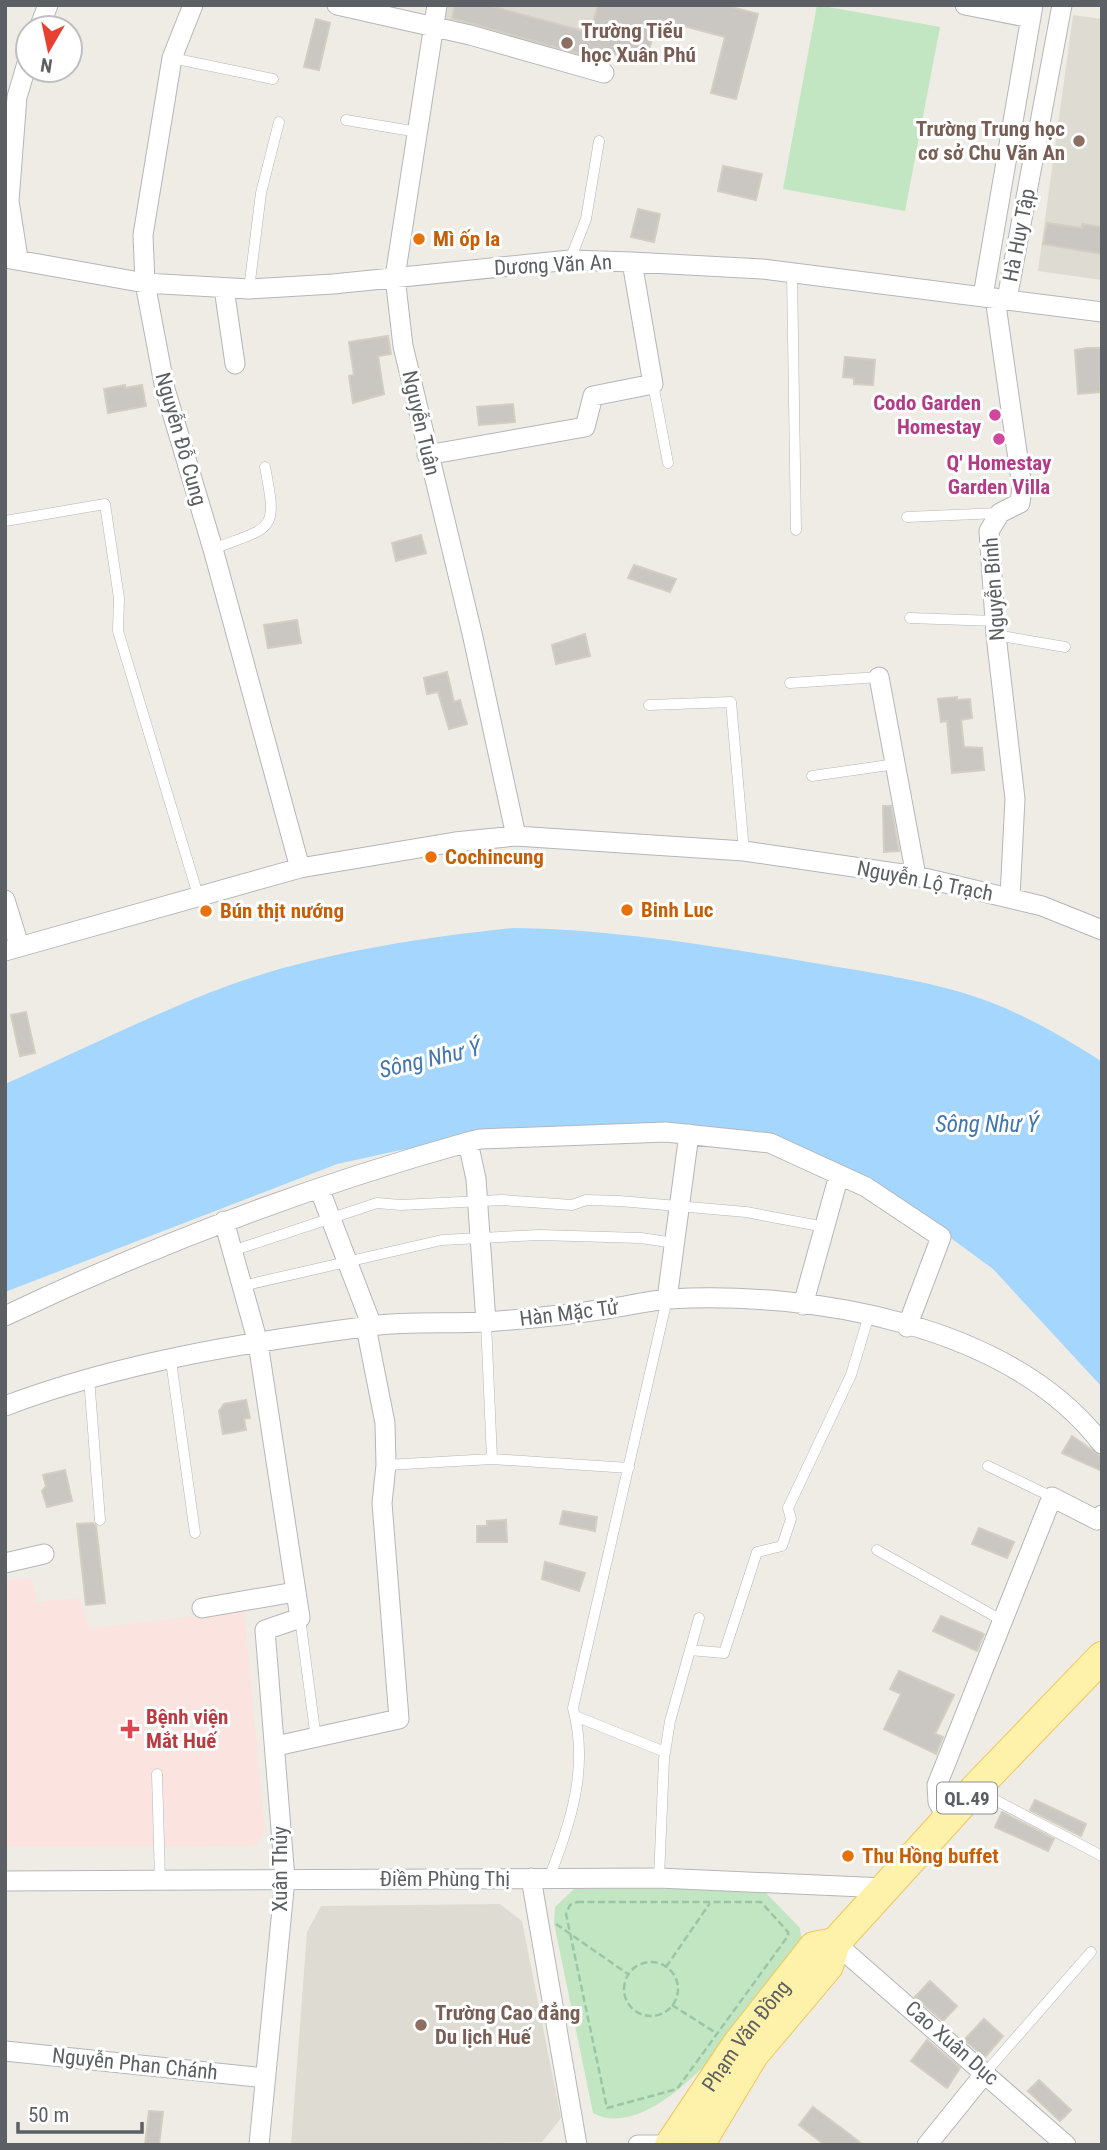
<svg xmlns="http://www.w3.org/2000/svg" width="1107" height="2150" font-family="'Roboto Condensed',sans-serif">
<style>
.education{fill:#dedbd2}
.medical{fill:#fbe3e0}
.green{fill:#c1e6c1}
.water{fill:#a4d6fe}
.building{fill:#cac6c1;stroke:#d3cec2;stroke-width:2}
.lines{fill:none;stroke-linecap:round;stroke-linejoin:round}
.service-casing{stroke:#b4b6bb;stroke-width:11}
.minor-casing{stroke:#b4b6bb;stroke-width:21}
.primary-casing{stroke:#f0c85b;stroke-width:32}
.path{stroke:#9ac6a7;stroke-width:2.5;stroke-dasharray:7 3.5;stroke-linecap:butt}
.service{stroke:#fff;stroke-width:10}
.minor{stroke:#fff;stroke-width:19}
.primary{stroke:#fef1a9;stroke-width:30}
.education-dot{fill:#8d6e63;stroke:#fff;stroke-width:2.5}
.food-dot{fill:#e8710a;stroke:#fff;stroke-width:2.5}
.hotel-dot{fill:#d1479c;stroke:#fff;stroke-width:2.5}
.health-dot{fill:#e0444e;stroke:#fff;stroke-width:2.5}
.labels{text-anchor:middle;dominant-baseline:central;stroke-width:6;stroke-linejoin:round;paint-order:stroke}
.shield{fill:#fff;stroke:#8d8f92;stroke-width:2}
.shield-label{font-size:19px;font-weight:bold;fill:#5c5f64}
.education-label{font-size:21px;font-weight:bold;fill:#785e54;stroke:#fff;text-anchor:start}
.street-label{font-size:21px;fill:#5c5f64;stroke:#fff}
.food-label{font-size:21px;font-weight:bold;fill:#c56008;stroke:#fff;text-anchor:start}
.hotel-label{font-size:21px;font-weight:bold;fill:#b23c85;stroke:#fff;text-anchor:end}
.health-label{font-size:21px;font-weight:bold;fill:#be3a42;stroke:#fff;text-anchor:start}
.water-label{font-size:23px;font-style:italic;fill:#4176b0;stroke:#fff}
</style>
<rect width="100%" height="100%" fill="#eeece4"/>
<path class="education" d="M441 5H621L606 63 437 23Z
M1073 15 1102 19V280L1038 271Z
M500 1904 522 1921 561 2118 542 2142 291 2145 307 1932 321 1906Z"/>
<path class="medical" d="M32 1579 37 1602 80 1598 89 1629 244 1610 265 1830 255 1846 5 1847V1580Z"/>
<path class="green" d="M817 5 940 27 905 211 783 189Z
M761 1888 800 1928 802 1943C769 1989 662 2150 593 2113L554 1923 555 1907 574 1889Z"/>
<path class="water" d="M513 928C613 929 714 946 814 963 872 973 935 981 990 1002 1029 1017 1063 1037 1098 1059L1102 1063V1387L993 1269 918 1214 748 1140H472L401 1150 337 1164 5 1292V1084C78 1052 156 1012 230 985 320 953 418 938 513 928Z"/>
<path class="building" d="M455 5H487L590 33 598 5H724L758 14 736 99 711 93 725 37 658 19 645 63 593 48 591 57 452 18Z
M316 19 330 23 319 70 304 67Z
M723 166 762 174 756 200 718 191Z
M638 209 660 214 654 242 631 237Z
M1047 223 1082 228V224L1102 227V254L1043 244Z
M388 336 391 354 378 356 384 394 353 403 349 376 354 375 349 342Z
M1087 348H1102L1100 392 1078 394 1075 350Z
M845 357 875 360 873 385 854 384V378L843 377Z
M125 385V388L142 385 146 406 108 413 104 389Z
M513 404 515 422 479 425 477 407Z
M421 535 426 553 396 561 392 543Z
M634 565 676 579 670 592 628 578Z
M297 620 301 643 268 648 264 625Z
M585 634 590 656 556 664 552 645Z
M447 672 454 702 460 700 467 724 449 729 438 692 427 694 424 678Z
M957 697V700L970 699 972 718 961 720 964 747 982 748 984 770 952 773 947 721 941 722 938 699Z
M883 806H891L899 851 884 852Z
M26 1012 35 1053 20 1056 11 1015Z
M246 1400 250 1418 244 1419 246 1430 223 1434 219 1411 224 1404Z
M1072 1436 1102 1457V1471L1062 1453Z
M65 1470 72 1501 47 1507 42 1491 46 1486 43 1475Z
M563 1511 597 1517 595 1531 560 1524Z
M506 1520 507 1542H477V1526H487V1521Z
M93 1523 96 1526 105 1603 86 1605 77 1524Z
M979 1528 1014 1542 1007 1558 972 1544Z
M545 1562 585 1573 579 1591 542 1579Z
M941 1616 984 1634 977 1651 933 1631Z
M899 1671 954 1695 935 1734 943 1737 936 1754 884 1729 901 1694 890 1689Z
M1035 1800 1086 1824 1081 1836 1030 1810Z
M1002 1812 1054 1839 1048 1851 995 1827Z
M930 1981 957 2006 943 2021 915 1997Z
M984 2019 1003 2036 985 2057 964 2040Z
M927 2040 960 2068 947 2088 911 2061Z
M1039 2080 1071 2110 1060 2121 1028 2091Z
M813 2107 848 2133 863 2145H825L799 2125Z
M149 2111 163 2112 159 2145H145Z"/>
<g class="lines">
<defs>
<path id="service" d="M172 58 273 79
M346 120 418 132
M570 260 586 219 599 141
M792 273 796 530
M249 289 261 193 279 122
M653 384 668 463
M907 517 999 513
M5 521 105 504 119 598 118 631 198 895
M213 549C273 526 278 533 265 467
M910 618 995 621
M996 635 1065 647
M790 683 879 677
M649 705 731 702 744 851
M812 776 896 764
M232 1251 377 1203 401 1205 502 1200 572 1205 586 1200 620 1201 746 1212 825 1227
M242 1286 442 1240 539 1235 641 1238 674 1243
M486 1322 492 1459
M171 1361 195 1533
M89 1378 100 1520
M386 1465 492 1459 629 1468
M988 1466 1052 1497
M877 1550 1003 1621
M300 1618 316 1739
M690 1650 724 1653 757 1552 782 1546 791 1519 788 1508 851 1375 869 1315
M575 1716 665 1752
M157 1774 160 1880
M978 1791 1102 1856
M549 1878C571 1823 589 1767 573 1708L667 1299
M659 1878 664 1759 670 1721 699 1618
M986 2072 1091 1952"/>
<path id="minor" d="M193 5 172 58 143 235 145 283 165 389 213 549 300 868
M337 5 470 35 604 73
M437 5 395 277 403 346 472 633 516 836
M965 5 1031 18
M39 28 48 5
M5 258 145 283 249 289 333 284 570 260 632 262 762 269 1102 312
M18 258 9 201 17 97 28 60
M224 288 235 364
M983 296 1033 5
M995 298 1022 487 1020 503 1000 513 989 531 996 635 1015 799 1010 897
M1007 299 1062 5
M427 455 585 427 593 396 653 384 632 262
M879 677 916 876
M5 900 19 945
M5 951 300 868 455 842 516 836 744 851 916 876 1042 906 1102 930
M468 1142 476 1179 486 1322
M319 1188 372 1326
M224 1221 258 1343 300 1618 265 1630 285 1879 259 2145
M667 1299 689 1134
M803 1305 839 1175
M5 1316C154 1245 310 1186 468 1142L480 1139 666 1132 770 1143 866 1187 941 1237 907 1327
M5 1406C121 1362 248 1342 371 1326 408 1321 448 1324 486 1322 526 1319 567 1315 606 1309 627 1306 648 1301 669 1299 812 1291 1010 1324 1102 1444
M5 1563 44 1554
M202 1608 295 1592
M276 1746 399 1719 382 1503 386 1465 385 1423 366 1327
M948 1820 938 1802 937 1785 1052 1497 1097 1520 1102 1515
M531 1878 577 2145
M5 1881 659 1878 885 1888
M835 1943 1066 2145
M5 2051 265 2078
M638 2145H674
M927 2145 986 2072"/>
<g id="primary">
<path id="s1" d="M670 2145 737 2045 814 1947 835 1943"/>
<path d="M699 2145 753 2055 828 1966 835 1943 975 1789 1102 1657"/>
</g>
</defs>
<use href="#service" class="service-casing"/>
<use href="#minor" class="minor-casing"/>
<use href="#primary" class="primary-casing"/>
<path class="path" d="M577 1902H761L788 1932V1936L677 2089 607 2108 566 1914 570 1905Z
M556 1924 628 1974
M624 1989a27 27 0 1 1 54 0a27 27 0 1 1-54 0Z
M666 1967 710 1903
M672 2005 716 2033"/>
<use href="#service" class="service"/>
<use href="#minor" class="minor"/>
<use href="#primary" class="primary"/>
</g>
<g class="education-dot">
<circle cx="567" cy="43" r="7"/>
<circle cx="1079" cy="141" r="7"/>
<circle cx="421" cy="2025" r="7"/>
</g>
<g class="food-dot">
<circle cx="419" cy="239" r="7"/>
<circle cx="431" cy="857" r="7"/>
<circle cx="627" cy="910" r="7"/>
<circle cx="206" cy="911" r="7"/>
<circle cx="848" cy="1856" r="7"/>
</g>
<g class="hotel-dot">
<circle cx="995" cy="415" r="7"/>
<circle cx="999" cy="439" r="7"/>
</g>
<path class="health-dot" d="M126.5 1718.5h7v7h7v7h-7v7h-7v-7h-7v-7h7z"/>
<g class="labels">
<rect class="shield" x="937" y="1782.5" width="60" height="31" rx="5"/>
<g class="shield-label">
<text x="967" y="1798">QL.49</text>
</g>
<g class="education-label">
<text x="581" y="31">Trường Tiểu<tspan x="581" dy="24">học Xuân Phú</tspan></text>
<text x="1065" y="129" text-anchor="end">Trường Trung học<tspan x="1065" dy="24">cơ sở Chu Văn An</tspan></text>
<text x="435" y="2013">Trường Cao đẳng<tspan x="435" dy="24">Du lịch Huế</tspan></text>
</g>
<g class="street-label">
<text transform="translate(1019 235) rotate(-79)">Hà Huy Tập</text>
<text transform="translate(553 265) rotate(-3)">Dương Văn An</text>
<text transform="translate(421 423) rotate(77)">Nguyễn Tuân</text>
<text transform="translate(181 439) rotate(74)">Nguyễn Đỗ Cung</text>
<text transform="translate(994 589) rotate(-94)">Nguyễn Bính</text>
<text transform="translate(925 881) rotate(11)">Nguyễn Lộ Trạch</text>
<text transform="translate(569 1313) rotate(-7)">Hàn Mặc Tử</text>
<text transform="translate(280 1869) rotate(-90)">Xuân Thủy</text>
<text x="445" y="1879">Điềm Phùng Thị</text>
<text stroke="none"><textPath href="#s1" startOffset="133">Phạm Văn Đồng</textPath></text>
<text transform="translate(952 2043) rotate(41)">Cao Xuân Dục</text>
<text transform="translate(135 2064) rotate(6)">Nguyễn Phan Chánh</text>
</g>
<g class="food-label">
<text x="433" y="239">Mì ốp la</text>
<text x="445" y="857">Cochincung</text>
<text x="641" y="910">Binh Luc</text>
<text x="220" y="911">Bún thịt nướng</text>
<text x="862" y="1856">Thu Hồng buffet</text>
</g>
<g class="hotel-label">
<text x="981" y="403">Codo Garden<tspan x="981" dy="24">Homestay</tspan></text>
<text x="999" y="463" text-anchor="middle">Q' Homestay<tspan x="999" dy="24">Garden Villa</tspan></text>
</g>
<g class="health-label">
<text x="146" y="1717">Bệnh viện<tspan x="146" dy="24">Mắt Huế</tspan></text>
</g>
<g class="water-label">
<text transform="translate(430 1059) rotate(-13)">Sông Như Ý</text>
<text x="987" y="1124">Sông Như Ý</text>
</g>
</g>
<rect width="1107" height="2150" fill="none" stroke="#5c5f64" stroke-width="14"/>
<g transform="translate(49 49) rotate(189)"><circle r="33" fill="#ffffff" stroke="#bebfc1" stroke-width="2"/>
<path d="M0-5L12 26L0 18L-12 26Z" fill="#e74231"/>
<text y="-10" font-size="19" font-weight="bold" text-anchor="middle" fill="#5c5f64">N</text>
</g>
<path d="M18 2122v10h124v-10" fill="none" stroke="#5c5f64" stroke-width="3.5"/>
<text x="28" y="2122" font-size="21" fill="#5c5f64" stroke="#ffffff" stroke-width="5" paint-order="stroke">50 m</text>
</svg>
